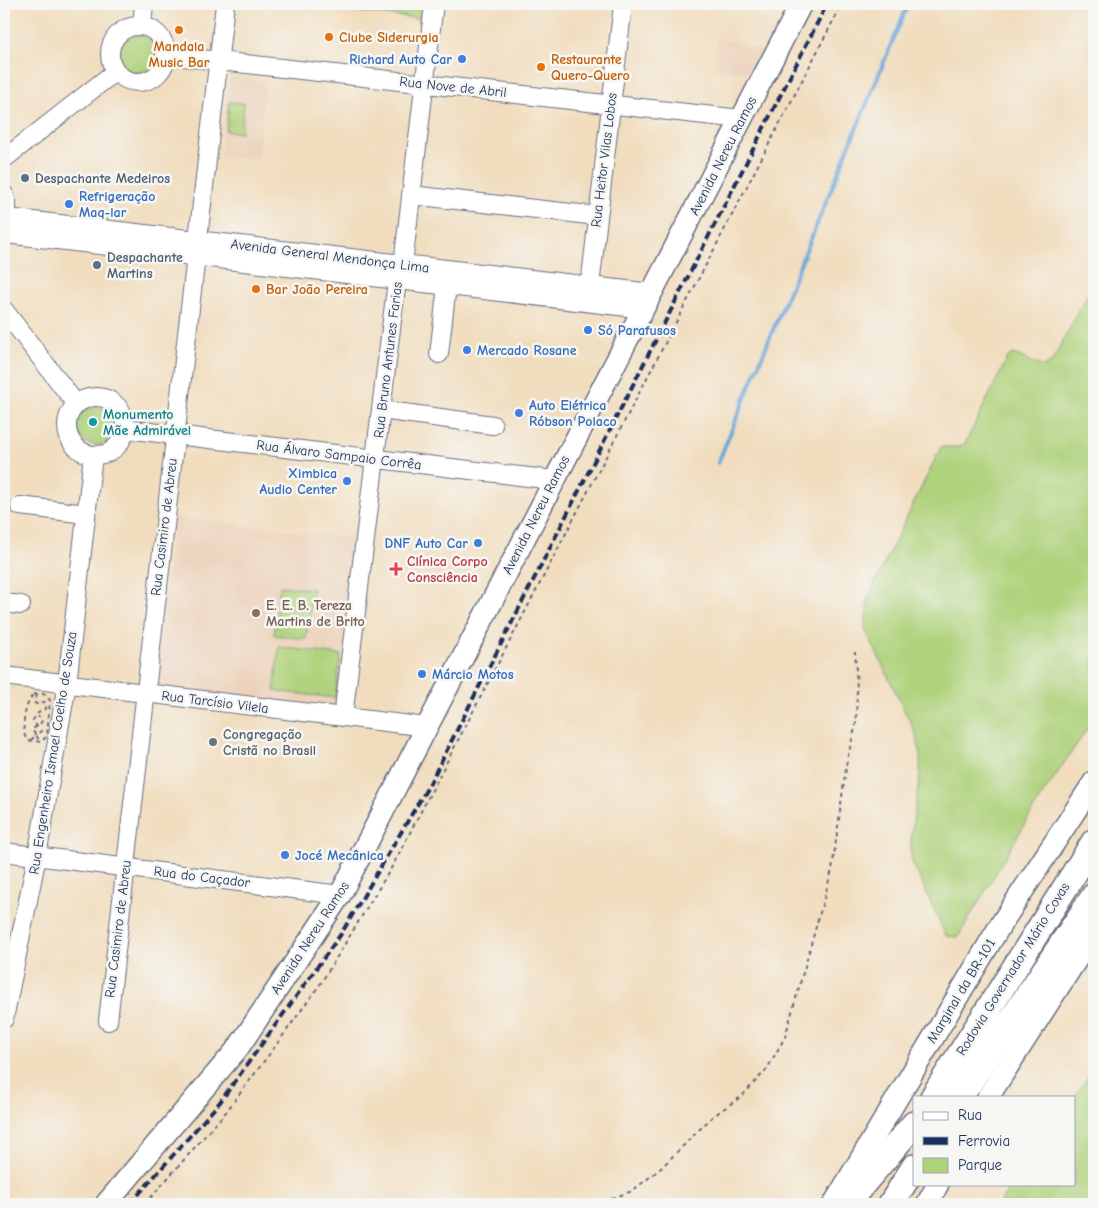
<svg xmlns="http://www.w3.org/2000/svg" width="1098" height="1208" font-family="'Comic Neue',sans-serif">
<style>
.built{fill:#ecd2ba}
.green{fill:#afd27b;stroke:#65806c}
.lines{fill:none;stroke-linecap:round;stroke-linejoin:round}
.stream{stroke:#67a7da;stroke-width:4}
.minor-casing{stroke:#666c80;stroke-width:20}
.major-casing{stroke:#666c80;stroke-width:24}
.highway-casing{stroke:#666c80;stroke-width:28}
.path{stroke:#666c80;stroke-width:2;stroke-dasharray:4 4;stroke-linecap:butt}
.minor{stroke:#fff;stroke-width:18}
.major{stroke:#fff;stroke-width:21}
.highway{stroke:#fff;stroke-width:25}
.rail{stroke:#1b2f5e;stroke-width:4;stroke-dasharray:8 4;stroke-linecap:butt}
.food-dot{fill:#e8710a;stroke:#f6f6f2;stroke-width:2}
.shop-dot{fill:#3f7fe0;stroke:#f6f6f2;stroke-width:2}
.service-dot{fill:#5c6f8a;stroke:#f6f6f2;stroke-width:2}
.culture-dot{fill:#0f9aa8;stroke:#f6f6f2;stroke-width:2}
.health-dot{fill:#e0444e;stroke:#f6f6f2;stroke-width:2}
.education-dot{fill:#8d6e63;stroke:#f6f6f2;stroke-width:2}
.worship-dot{fill:#6b7280;stroke:#f6f6f2;stroke-width:2}
.labels{text-anchor:middle;dominant-baseline:central;stroke-width:5;stroke-linejoin:round;paint-order:stroke}
.food-label{font-size:14px;font-weight:bold;fill:#c56008;stroke:#f6f6f2;text-anchor:start}
.shop-label{font-size:14px;font-weight:bold;fill:#366cbe;stroke:#f6f6f2;text-anchor:start}
.street-label{font-size:14px;fill:#1b2f5e;stroke:#f6f6f2}
.service-label{font-size:14px;font-weight:bold;fill:#4e5e75;stroke:#f6f6f2;text-anchor:start}
.culture-label{font-size:14px;font-weight:bold;fill:#0d838f;stroke:#f6f6f2;text-anchor:start}
.health-label{font-size:14px;font-weight:bold;fill:#be3a42;stroke:#f6f6f2;text-anchor:start}
.education-label{font-size:14px;font-weight:bold;fill:#785e54;stroke:#f6f6f2;text-anchor:start}
.worship-label{font-size:14px;font-weight:bold;fill:#5b616d;stroke:#f6f6f2;text-anchor:start}
</style>
<rect width="100%" height="100%" fill="#f6f6f2"/>
<filter id="ink" filterUnits="userSpaceOnUse"><feTurbulence type="fractalNoise" baseFrequency=".02" numOctaves="2"/><feDisplacementMap in="SourceGraphic" scale="10" xChannelSelector="R" yChannelSelector="G"/><feConvolveMatrix kernelMatrix="1 2 1 2 8 2 1 2 1" color-interpolation-filters="sRGB"/></filter>
<filter id="wash" filterUnits="userSpaceOnUse"><feTurbulence type="fractalNoise" baseFrequency=".0096" numOctaves="4" result="noise"/><feDisplacementMap in="SourceGraphic" scale="20" xChannelSelector="R" yChannelSelector="G"/><feGaussianBlur stdDeviation="1.12" result="paint"/><feColorMatrix in="noise" values="0 0 0 0 0 0 0 0 0 0 0 0 0 0 0 0 0 1.4 0 .05"/><feComposite in="paint" operator="in"/></filter>
<g filter="url(#wash)">
<rect width="100%" height="100%" fill="#f1ddbe"/>
<path class="built" d="M716 37 767 52 756 73 716 68Z
M229 77 266 81 257 160 220 156Z
M174 517 359 539 339 708 154 687Z"/>
<path class="green" d="M294 4H425L423 19Z
M119 54a19 19 0 1 1 38 0a19 19 0 1 1-38 0Z
M229 102 244 103 241 133 226 131Z
M1094 283V719L1039 800 958 937 946 936 911 859V838L920 773V752L915 732 865 629 868 597 941 447H959L965 444 1008 357 1014 354 1043 367 1051 363Z
M77 426a19 19 0 1 1 38 0a19 19 0 1 1-38 0Z
M280 586 313 589 306 639 274 635Z
M279 647 341 655 335 698 274 691Z
M1094 1068V1204H999L1013 1184H1074V1097Z"/>
<g class="lines">
<path class="stream" d="M718 463 908 4"/>
</g>
</g>
<g filter="url(#ink)">
<g class="lines">
<defs>
<path id="minor" d="M142 26 144 4
M110 54a28 28 0 1 1 56 0a28 28 0 1 1-56 0Z
M165 55 741 119
M4 159 116 71
M4 194 7 203V228
M411 195 598 216
M8 218 652 293
M6 234 644 309
M590 286 623 4
M4 310 76 404
M439 354 447 286
M67 426a29 29 0 1 1 58 0a29 29 0 1 1-58 0Z
M381 410 493 425
M125 429 554 480
M20 506 86 514
M4 603 21 605
M4 676 427 727
M343 717 397 280 403 264 434 4
M4 852 340 895
M4 1019 37 856 67 684 93 455
M108 1021 225 4"/>
<path id="major" d="M988 1097 1094 932
M106 1204 238 1048 340 895 801 4
M834 1204 1001 924 1094 782
M927 1204 938 1184"/>
<path id="highway" d="M933 1097 1094 842
M960 1097 1094 896
M846 1204 914 1124
M891 1204 914 1167"/>
</defs>
<use href="#minor" class="minor-casing"/>
<use href="#major" class="major-casing"/>
<use href="#highway" class="highway-casing"/>
<path class="path" d="M34 694H44L50 700 47 736 41 742 27 740C20 732 25 701 34 694Z
M37 695 34 702 36 704 45 702V709L38 713 33 720C34 725 39 727 41 731L36 735 32 730C35 726 41 726 42 720L38 716
M31 740 36 735 39 740
M145 1204 226 1112 274 1048 321 983 393 865 842 4
M597 1204 632 1191 660 1169 712 1117 742 1096 767 1069 785 1037 832 870 847 760 856 724 857 689 855 652"/>
<use href="#minor" class="minor"/>
<use href="#major" class="major"/>
<use href="#highway" class="highway"/>
<path class="rail" d="M130 1204 220 1102 341 934 429 785 827 4"/>
</g>
</g>
<g class="food-dot">
<circle cx="179" cy="30" r="5"/>
<circle cx="329" cy="37" r="5"/>
<circle cx="541" cy="67" r="5"/>
<circle cx="256" cy="289" r="5"/>
</g>
<g class="shop-dot">
<circle cx="462" cy="59" r="5"/>
<circle cx="69" cy="204" r="5"/>
<circle cx="588" cy="330" r="5"/>
<circle cx="467" cy="350" r="5"/>
<circle cx="519" cy="413" r="5"/>
<circle cx="347" cy="481" r="5"/>
<circle cx="478" cy="543" r="5"/>
<circle cx="422" cy="674" r="5"/>
<circle cx="285" cy="855" r="5"/>
</g>
<g class="service-dot">
<circle cx="25" cy="178" r="5"/>
<circle cx="97" cy="265" r="5"/>
</g>
<circle class="culture-dot" cx="93" cy="422" r="5"/>
<path class="health-dot" d="M393.5 561.5h5v5h5v5h-5v5h-5v-5h-5v-5h5z"/>
<circle class="education-dot" cx="256" cy="613" r="5"/>
<circle class="worship-dot" cx="213" cy="742" r="5"/>
<g class="labels">
<g class="food-label">
<text x="339" y="37">Clube Siderurgia</text>
<text x="179" y="46" text-anchor="middle">Mandala<tspan x="179" dy="16">Music Bar</tspan></text>
<text x="551" y="59">Restaurante<tspan x="551" dy="16">Quero-Quero</tspan></text>
<text x="266" y="289">Bar João Pereira</text>
</g>
<g class="shop-label">
<text x="452" y="59" text-anchor="end">Richard Auto Car</text>
<text x="79" y="196">Refrigeração<tspan x="79" dy="16">Maq-lar</tspan></text>
<text x="598" y="330">Só Parafusos</text>
<text x="477" y="350">Mercado Rosane</text>
<text x="529" y="405">Auto Elétrica<tspan x="529" dy="16">Róbson Polaco</tspan></text>
<text x="337" y="473" text-anchor="end">Ximbica<tspan x="337" dy="16">Audio Center</tspan></text>
<text x="468" y="543" text-anchor="end">DNF Auto Car</text>
<text x="432" y="674">Márcio Motos</text>
<text x="295" y="855">Jocé Mecânica</text>
</g>
<g class="street-label">
<text transform="translate(453 87) rotate(6)">Rua Nove de Abril</text>
<text transform="translate(723 156) rotate(-63)">Avenida Nereu Ramos</text>
<text transform="translate(604 160) rotate(-83)">Rua Heitor Vilas Lobos</text>
<text transform="translate(330 256) rotate(7)">Avenida General Mendonça Lima</text>
<text transform="translate(388 360) rotate(-83)">Rua Bruno Antunes Farias</text>
<text transform="translate(339 455) rotate(7)">Rua Álvaro Sampaio Corrêa</text>
<text transform="translate(536 515) rotate(-63)">Avenida Nereu Ramos</text>
<text transform="translate(164 527) rotate(-83)">Rua Casimiro de Abreu</text>
<text transform="translate(215 702) rotate(7)">Rua Tarcísio Vilela</text>
<text transform="translate(53 753) rotate(-81)">Rua Engenheiro Ismael Coelho de Souza</text>
<text transform="translate(202 877) rotate(7)">Rua do Caçador</text>
<text transform="translate(118 929) rotate(-83)">Rua Casimiro de Abreu</text>
<text transform="translate(310 938) rotate(-57)">Avenida Nereu Ramos</text>
<text transform="translate(1013 969) rotate(-58)">Rodovia Governador Mário Covas</text>
<text transform="translate(961 991) rotate(-59)">Marginal da BR-101</text>
</g>
<g class="service-label">
<text x="35" y="178">Despachante Medeiros</text>
<text x="107" y="257">Despachante<tspan x="107" dy="16">Martins</tspan></text>
</g>
<g class="culture-label">
<text x="103" y="414">Monumento<tspan x="103" dy="16">Mãe Admirável</tspan></text>
</g>
<g class="health-label">
<text x="407" y="561">Clínica Corpo<tspan x="407" dy="16">Consciência</tspan></text>
</g>
<g class="education-label">
<text x="266" y="605">E. E. B. Tereza<tspan x="266" dy="16">Martins de Brito</tspan></text>
</g>
<g class="worship-label">
<text x="223" y="734">Congregação<tspan x="223" dy="16">Cristã no Brasil</tspan></text>
</g>
</g>
<rect width="1098" height="1208" fill="none" stroke="#f6f6f2" stroke-width="20"/>
<rect x="913" y="1096" width="162" height="90" fill="#f6f6f2" stroke="#9ea6b7"/>
<rect x="923" y="1112" width="25" height="8" fill="#ffffff" stroke="#9ea6b7"/>
<text x="958" y="1120" font-size="15" fill="#1b2f5e">Rua</text>
<rect x="923" y="1137" width="25" height="8" fill="#1b2f5e" stroke="#9ea6b7"/>
<text x="958" y="1146" font-size="15" fill="#1b2f5e">Ferrovia</text>
<rect x="923" y="1158" width="25" height="15" fill="#afd27b" stroke="#9ea6b7"/>
<text x="958" y="1170" font-size="15" fill="#1b2f5e">Parque</text>
</svg>
